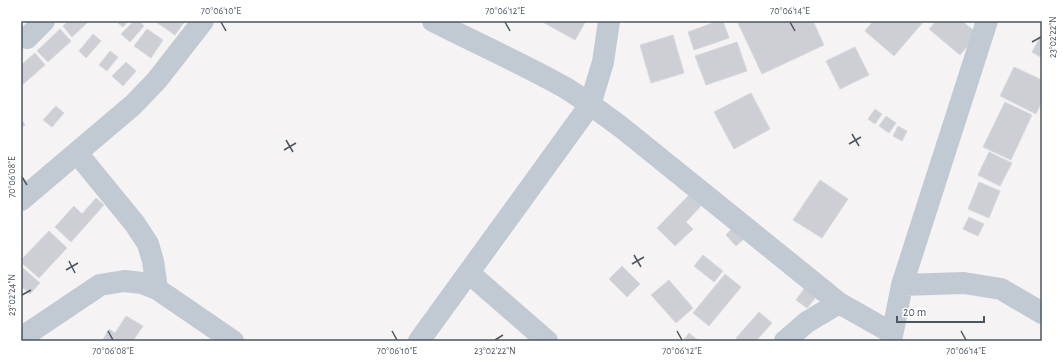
<svg xmlns="http://www.w3.org/2000/svg" width="1063" height="362" font-family="'Alegreya Sans',sans-serif">
<style>
.building{fill:#cdcfd5;stroke:#d7d9de}
.lines{fill:none;stroke-linecap:round;stroke-linejoin:round}
.minor{stroke:#c1cad2;stroke-width:22}
.ticks{fill:none;stroke:#4a5661;stroke-width:1.5}
.neatline{fill:none;stroke:#4a5661;stroke-width:1.5}
.ticks-label{font-size:10px;text-anchor:middle;fill:#4a5661}
</style>
<rect width="100%" height="100%" fill="#f5f3f3"/>
<path class="building" d="M68 21H89L72 37 63 26Z
M120 21H128L123 27 118 23Z
M134 21H139L144 26 130 42 121 34Z
M157 21H185L175 35 156 22Z
M541 21H586L575 40Z
M718 21H723L729 38 694 50 688 32Z
M737 21H813L824 45 762 74Z
M873 21H924L894 56 865 31Z
M936 21H962L978 34 960 55 929 29Z
M60 29 71 41 48 62 37 51Z
M147 29 163 40 151 58 134 46Z
M93 34 101 41 86 58 79 51Z
M1042 34V58L1032 52Z
M673 35 684 73 651 83 640 45Z
M737 42 747 71 706 85 695 56Z
M855 47 869 75 840 89 826 61Z
M110 51 118 57 107 71 99 65Z
M35 53 45 65 21 86V65Z
M126 62 136 71 123 86 112 76Z
M1014 67 1042 80V101L1036 114 1000 96Z
M751 93 770 129 734 149 714 112Z
M1005 102 1032 115 1011 160 983 147Z
M56 106 64 113 52 127 43 120Z
M875 109 882 114 875 124 868 119Z
M886 116 896 123 889 133 879 126Z
M21 119 25 125 21 128Z
M898 126 907 131 902 141 893 136Z
M989 152 1012 163 1000 186 978 175Z
M21 175 31 187 21 196Z
M820 180 848 199 822 238 793 220Z
M979 182 1000 191 989 218 968 209Z
M690 194 701 206 686 222 693 229 675 246 657 228Z
M96 198 104 205 71 242 55 227 74 206 82 214Z
M969 217 984 224 978 236 963 229Z
M733 227 745 238 736 246 726 235Z
M49 231 67 248 39 278 21 262V260Z
M703 255 723 271 714 282 694 266Z
M622 266 640 284 627 297 609 279Z
M23 268 40 283 30 294 21 286V270Z
M725 274 741 287 709 326 693 313Z
M669 280 693 308 676 323 651 295Z
M806 286 817 296 807 308 796 300Z
M759 312 772 323 756 341H739L736 338Z
M126 316 143 326 133 341H102L109 329 115 333Z
M689 333 699 341H683Z"/>
<g class="lines">
<path class="minor" d="M433 21C476 43 521 63 564 87 584 99 603 114 621 127L839 303 892 333
M27 38 44 21
M77 153 135 224 148 244 153 261 157 289
M21 200 133 105 157 80 203 21
M469 273 547 341
M902 285 964 283 1001 289 1042 313
M21 338 100 285 124 281 142 283 157 289 233 341
M419 341 590 105 603 62 609 21
M785 341 807 322 839 303
M891 341 902 285 987 21"/>
</g>
<path class="ticks" d="M221 22 226 31M505 22 510 31M790 22 795 31M1032 42 1041 37M852 134 859 146M286 140 293 152M849 144 861 137M284 150 296 143M22 177 27 185M634 255 641 267M69 261 75 273M632 264 644 257M66 270 78 263M22 295 31 290M108 331 113 340M392 331 397 340M677 331 682 340M961 331 966 340M495 340 503 335"/>
<rect width="1063" height="362" fill="none" stroke="#ffffff" stroke-width="44"/>
<path d="M897 316v6h87v-6" fill="none" stroke="#4a5661" stroke-width="2"/>
<text x="903" y="316" font-size="12" fill="#4a5661" stroke="#ffffff" stroke-width="3" paint-order="stroke">20 m</text>
<rect x="22" y="22" width="1019" height="318" class="neatline"/>
<g class="ticks-label">
<text x="221" y="14">70°06'10"E</text>
<text x="505" y="14">70°06'12"E</text>
<text x="790" y="14">70°06'14"E</text>
<text transform="translate(1052 37) rotate(-90)" y="4">23°02'22"N</text>
<text transform="translate(11 177) rotate(-90)" y="4">70°06'08"E</text>
<text transform="translate(11 295) rotate(-90)" y="4">23°02'24"N</text>
<text x="113" y="354">70°06'08"E</text>
<text x="397" y="354">70°06'10"E</text>
<text x="495" y="354">23°02'22"N</text>
<text x="682" y="354">70°06'12"E</text>
<text x="966" y="354">70°06'14"E</text>
</g>
</svg>
